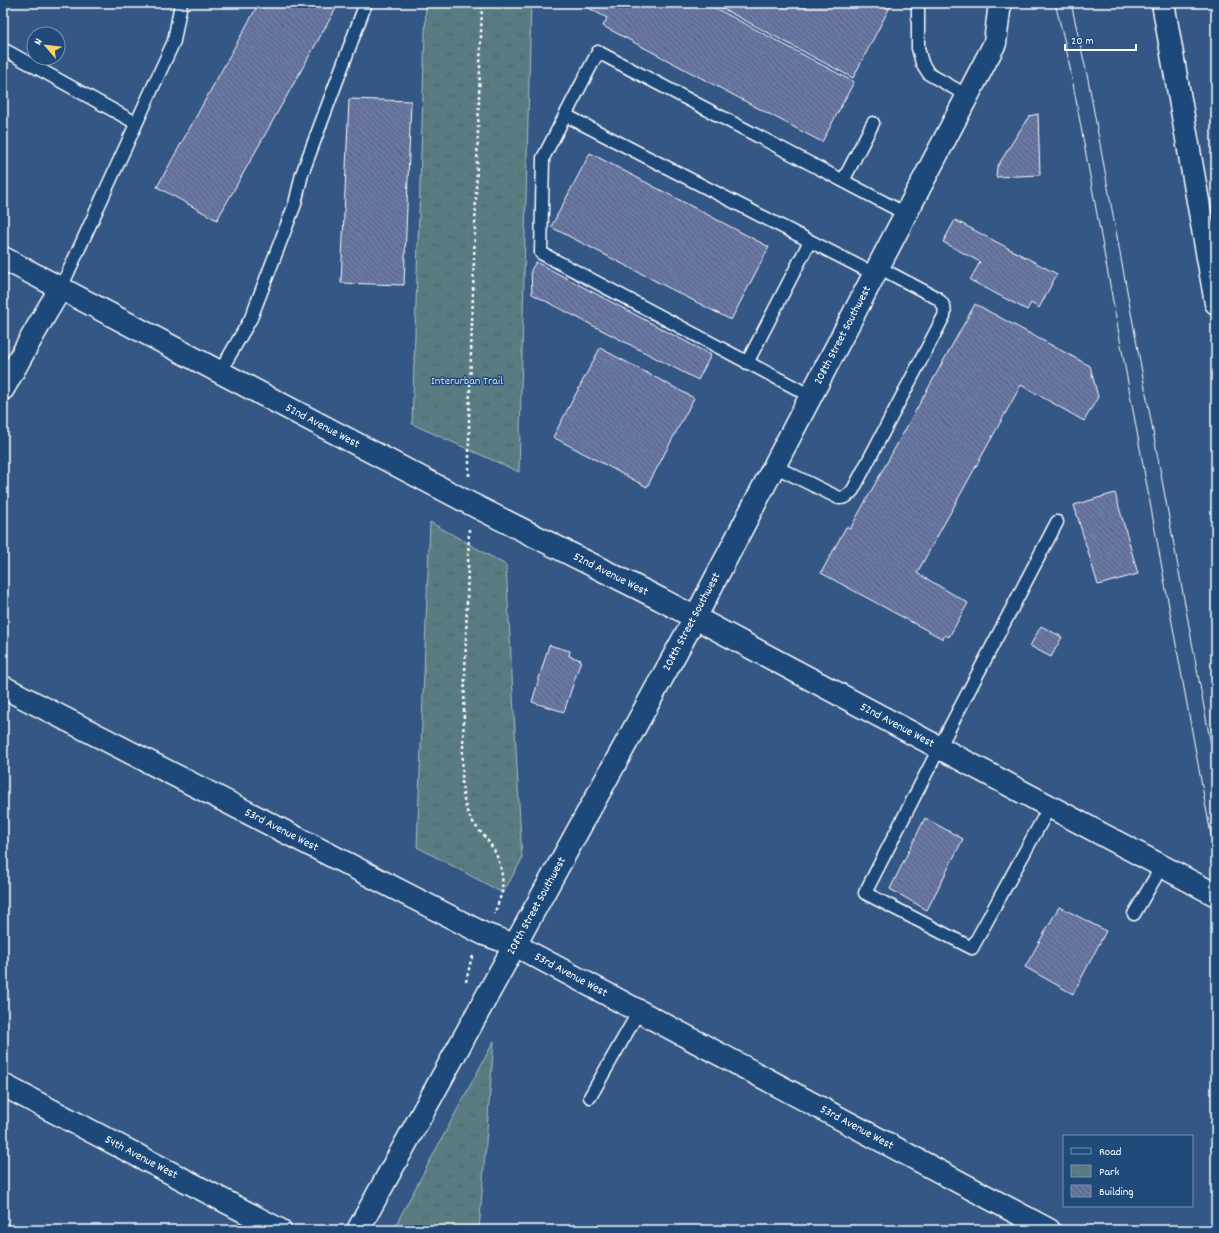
<svg xmlns="http://www.w3.org/2000/svg" width="1219" height="1233" font-family="Dekko,sans-serif">
<style>
.park{fill:url(#park-tufts);stroke:#acbec0}
.building{fill:url(#building-back-hatch);stroke:#fff}
.lines{fill:none;stroke-linecap:round;stroke-linejoin:round}
.lane-casing{stroke:#fff;stroke-width:15}
.street-casing{stroke:#fff;stroke-width:25}
.secondary-casing{stroke:#fff;stroke-width:25}
.highway-casing{stroke:#fff;stroke-width:25}
.path{stroke:#fff;stroke-width:2.5;stroke-dasharray:3 3;stroke-linecap:butt}
.lane{stroke:#1f4a7a;stroke-width:12}
.street{stroke:#1f4a7a;stroke-width:22}
.secondary{stroke:#1f4a7a;stroke-width:22}
.highway{stroke:#1f4a7a;stroke-width:22}
.tram{stroke:#fff;stroke-width:1}
.labels{text-anchor:middle;dominant-baseline:central;stroke-width:3;stroke-linejoin:round;paint-order:stroke}
.street-label{font-size:12px;fill:#fff;stroke:#1f4a7a}
.park-label{font-size:12px;fill:#d5dee0;stroke:#1f4a7a}
</style>
<defs>
<pattern id="park-tufts" width="24" height="20" patternUnits="userSpaceOnUse"><rect width="24" height="20" fill="#587c82"/><path d="M3 7l-1-3M5 7V3M7 7l1-3M15 17l-1-3M17 17v-4M19 17l1-3" fill="none" stroke="#526467"/></pattern>
<pattern id="building-back-hatch" width="6" height="6" patternUnits="userSpaceOnUse"><rect width="6" height="6" fill="#6777a4"/><path d="M-1 5l2 2M0 0l6 6M5-1l2 2" fill="none" stroke="#5a6278"/></pattern>
</defs>
<rect width="100%" height="100%" fill="#345786"/>
<filter id="ink" filterUnits="userSpaceOnUse"><feTurbulence type="fractalNoise" baseFrequency=".025" numOctaves="2"/><feDisplacementMap in="SourceGraphic" scale="8" xChannelSelector="R" yChannelSelector="G"/><feConvolveMatrix kernelMatrix="1 2 1 2 8 2 1 2 1" color-interpolation-filters="sRGB"/></filter>
<g filter="url(#ink)">
<path class="park" d="M426 3H531L519 472 412 424Z
M430 522 506 565 522 859 503 893 417 847Z
M494 1041 479 1230H393Z"/>
<path class="building" d="M259 3H339L217 220 157 187Z
M579 3H706L854 82 822 142 603 26 607 18Z
M712 3H892L853 78Z
M349 99 411 101 404 285 341 283Z
M1038 114 1040 175 996 177 997 167 1029 116Z
M590 153 769 247 731 320 551 227Z
M955 220 1057 274 1039 308 1031 303 1027 310 970 280 980 262 943 242Z
M536 262 711 355 698 380 532 294 531 270Z
M975 304 1090 366 1098 397 1084 421 1021 385 917 573 968 603 949 637 945 635 943 639 821 573 846 527 850 529Z
M600 348 694 398 647 487 553 437Z
M1115 493 1138 574 1098 585 1074 505Z
M1041 626 1062 637 1051 657 1030 646Z
M549 645 570 651 569 656 581 660 564 712 532 702Z
M925 818 963 839 927 910 890 889Z
M1059 907 1064 909 1106 931 1073 994 1025 967Z"/>
<g class="lines">
<defs>
<path id="lane" d="M918 3V48L922 63 929 74 968 96
M3 49 136 123
M565 115 874 274
M843 181 873 123
M61 288 174 41 181 3
M747 363 810 241
M220 372 251 318 295 204 302 174 366 3
M811 396 541 253 543 158 598 52 906 214
M774 466 839 498C846 498 849 495 853 490L944 316C946 307 943 304 937 298L878 267
M1050 806 972 948 865 893 952 723 1057 522
M1134 914 1162 866
M590 1097 639 1011"/>
<g id="street">
<path d="M3 389C22 355 40 321 61 288"/>
<path id="s1" d="M695 618 995 43 1000 3"/>
<path id="s2" d="M3 687 484 934 515 945 1049 1230"/>
<path id="s3" d="M3 1085 280 1230"/>
</g>
<g id="secondary">
<path id="s4" d="M3 258 469 503 660 599 1216 895"/>
<path id="s5" d="M358 1230 695 618"/>
</g>
<path id="highway" d="M1163 3 1216 303"/>
</defs>
<use href="#lane" class="lane-casing"/>
<use href="#street" class="street-casing"/>
<use href="#secondary" class="secondary-casing"/>
<use href="#highway" class="highway-casing"/>
<path class="path" d="M469 476V419L482 3
M469 529 462 783C463 794 464 804 468 814 473 824 481 832 488 841 499 855 504 874 502 891 500 899 497 907 494 914
M466 982 471 960 474 955"/>
<use href="#lane" class="lane"/>
<use href="#street" class="street"/>
<use href="#secondary" class="secondary"/>
<use href="#highway" class="highway"/>
<path class="tram" d="M1055 3 1066 47 1076 100 1216 862
M1071 3 1088 79 1113 215 1216 772"/>
</g>
</g>
<g class="labels">
<g class="street-label">
<text stroke="none"><textPath href="#s1" startOffset="319">208th Street Southwest</textPath></text>
<text stroke="none"><textPath href="#s4" startOffset="361">52nd Avenue West</textPath></text>
<text stroke="none"><textPath href="#s4" startOffset="685">52nd Avenue West</textPath></text>
<text transform="translate(692 622) rotate(-62)">208th Street Southwest</text>
<text stroke="none"><textPath href="#s4" startOffset="1009">52nd Avenue West</textPath></text>
<text stroke="none"><textPath href="#s2" startOffset="313">53rd Avenue West</textPath></text>
<text stroke="none"><textPath href="#s5" startOffset="370">208th Street Southwest</textPath></text>
<text stroke="none"><textPath href="#s2" startOffset="637">53rd Avenue West</textPath></text>
<text stroke="none"><textPath href="#s2" startOffset="961">53rd Avenue West</textPath></text>
<text stroke="none"><textPath href="#s3" startOffset="156">54th Avenue West</textPath></text>
</g>
<g class="park-label">
<text x="467" y="381">Interurban Trail</text>
</g>
</g>
<rect width="1219" height="1233" fill="none" stroke="#1f4a7a" stroke-width="16"/>
<rect x="8" y="8" width="1203" height="1217" fill="none" stroke="#fff" stroke-width="1.5" filter="url(#ink)"/>
<rect x="1063" y="1135" width="130" height="72" fill="#1f4a7a" stroke="#7992af"/>
<rect x="1071" y="1148" width="20" height="6" fill="#1f4a7a" stroke="#7992af"/>
<text x="1099" y="1155" font-size="12" fill="#ffffff">Road</text>
<rect x="1071" y="1165" width="20" height="12" fill="url(#park-tufts)" stroke="#7992af"/>
<text x="1099" y="1175" font-size="12" fill="#ffffff">Park</text>
<rect x="1071" y="1185" width="20" height="12" fill="url(#building-back-hatch)" stroke="#7992af"/>
<text x="1099" y="1195" font-size="12" fill="#ffffff">Building</text>
<g transform="translate(46 46) rotate(298)"><circle r="19" fill="#1f4a7a" stroke="#7992af"/>
<path d="M0-3L7 15L0 10L-7 15Z" fill="#ffd166"/>
<text y="-6" font-size="11" font-weight="bold" text-anchor="middle" fill="#ffffff">N</text>
</g>
<path d="M1065 44v6h71v-6" fill="none" stroke="#ffffff" stroke-width="2"/>
<text x="1071" y="44" font-size="12" fill="#ffffff" stroke="#1f4a7a" stroke-width="3" paint-order="stroke">20 m</text>
</svg>
